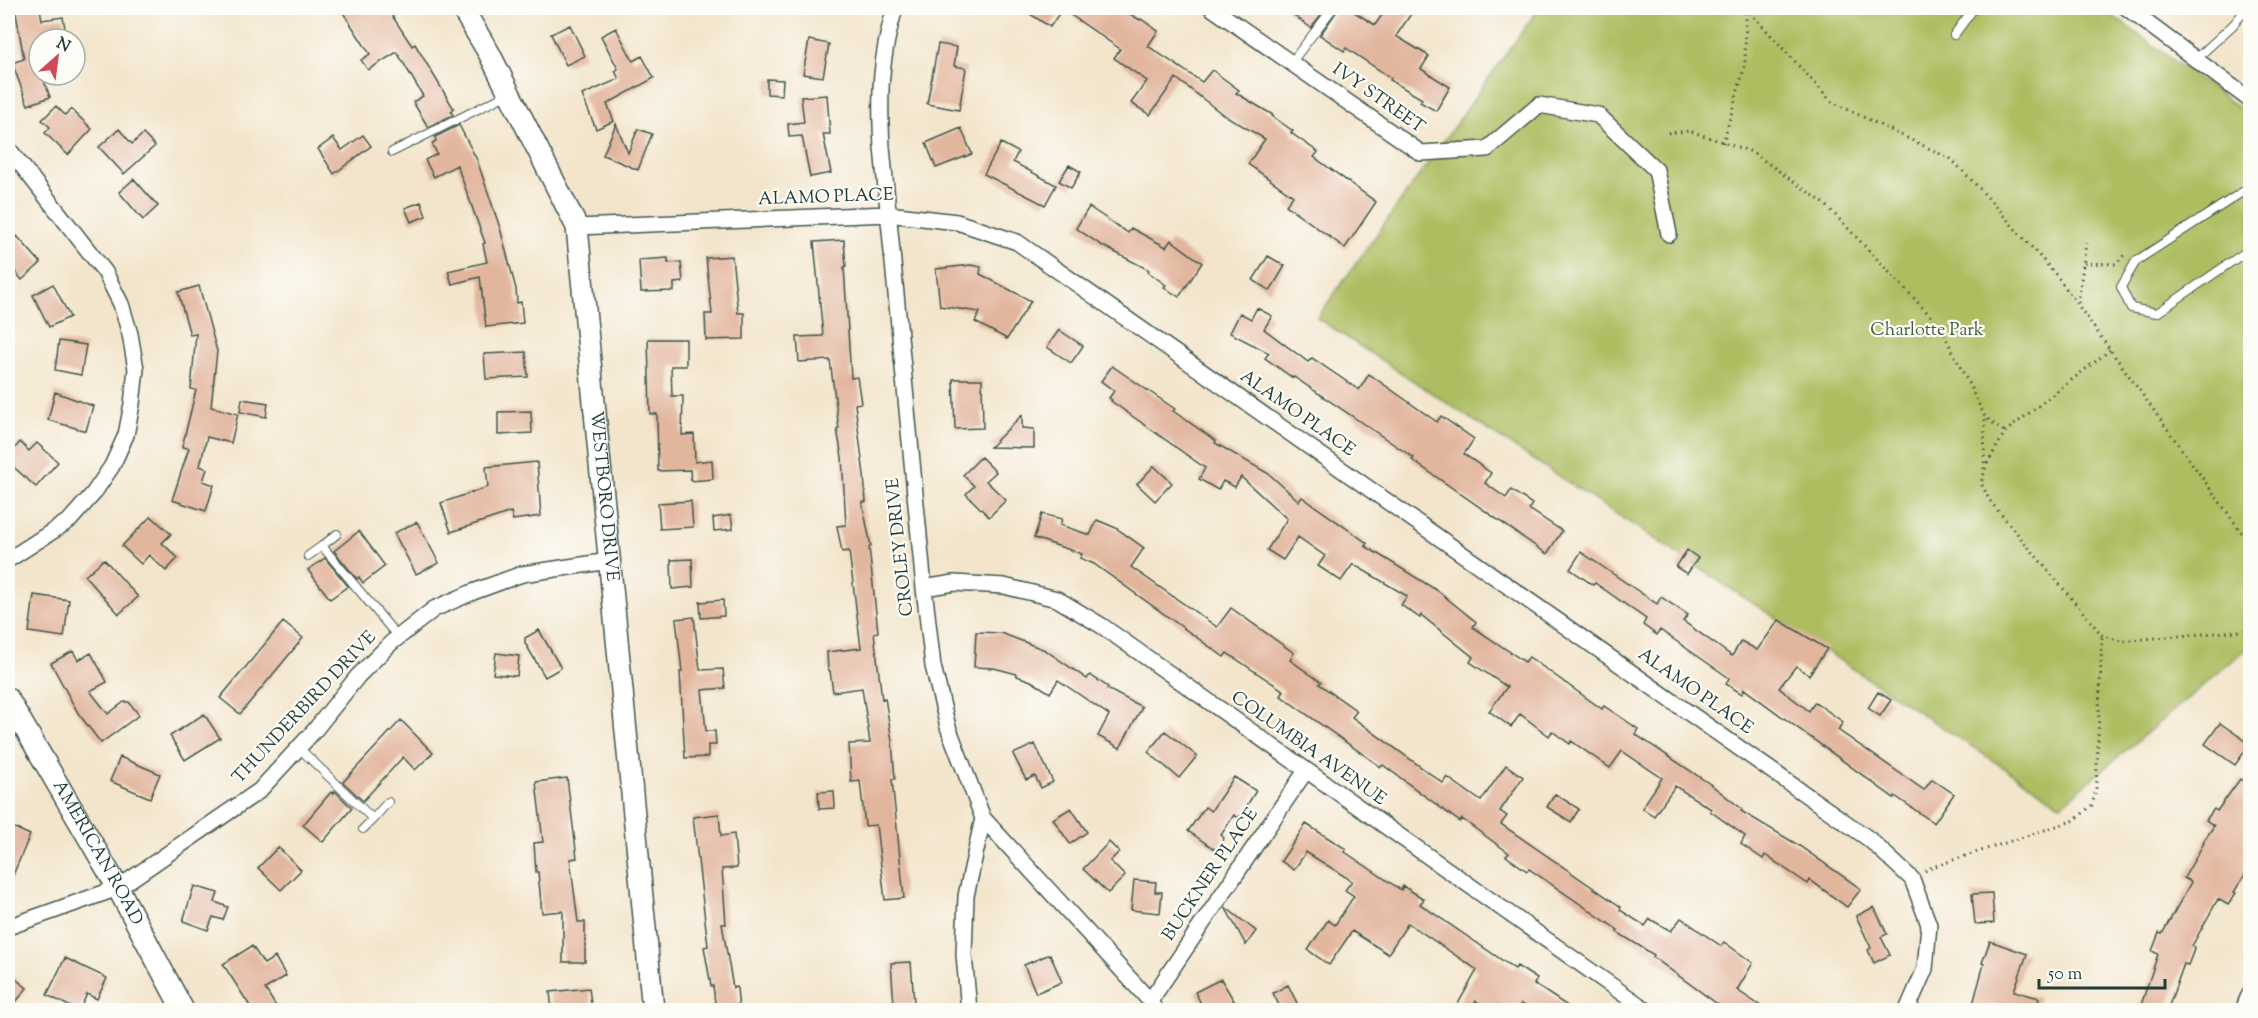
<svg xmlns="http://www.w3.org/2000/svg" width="2258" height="1018" font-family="'Sorts Mill Goudy',serif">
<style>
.green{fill:#adbd60;stroke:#667d4a;stroke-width:1.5}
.building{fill:#e2b59d}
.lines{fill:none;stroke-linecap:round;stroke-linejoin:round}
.lane-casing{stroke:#3f564b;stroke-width:10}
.street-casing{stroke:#3f564b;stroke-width:18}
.secondary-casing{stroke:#3f564b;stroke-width:24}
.path{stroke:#3f564b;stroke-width:3;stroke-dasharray:1.5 4.5;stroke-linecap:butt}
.lane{stroke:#fff;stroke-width:8}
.street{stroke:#fff;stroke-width:15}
.secondary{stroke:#fff;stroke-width:21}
.labels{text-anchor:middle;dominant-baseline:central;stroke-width:4.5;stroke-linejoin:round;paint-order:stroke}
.street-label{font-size:18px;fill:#1f3d34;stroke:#fdfcf7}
.park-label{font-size:18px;fill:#425d3f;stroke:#fdfcf7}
</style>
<rect width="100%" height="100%" fill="#fdfcf7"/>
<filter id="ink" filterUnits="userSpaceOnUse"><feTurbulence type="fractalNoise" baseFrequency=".0167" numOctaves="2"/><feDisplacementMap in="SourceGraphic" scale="12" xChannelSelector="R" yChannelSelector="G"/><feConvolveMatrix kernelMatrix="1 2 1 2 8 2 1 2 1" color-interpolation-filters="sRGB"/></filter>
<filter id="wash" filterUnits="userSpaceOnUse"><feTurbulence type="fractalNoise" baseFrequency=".008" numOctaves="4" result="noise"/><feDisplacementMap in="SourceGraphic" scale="24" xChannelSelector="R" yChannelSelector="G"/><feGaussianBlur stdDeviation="1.35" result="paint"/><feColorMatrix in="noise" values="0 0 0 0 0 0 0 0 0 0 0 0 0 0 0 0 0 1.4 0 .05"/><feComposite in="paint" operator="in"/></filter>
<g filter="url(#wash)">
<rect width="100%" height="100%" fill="#f3e5cc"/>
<path class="green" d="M1539 8H2102L2250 116V646L2061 805 1317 318Z"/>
<g id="blocks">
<path class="building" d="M15 8H40L42 20 63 17 66 34 39 38V75H42L50 97 28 105 12 63 24 59Z
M340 8H387L412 46 415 44 454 109 451 111 453 115 428 127 413 102 423 96 397 52 368 70 361 60 370 54Z
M1021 8H1120L1140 20 1141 19 1158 31 1148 46 1202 82 1212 70 1239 90 1236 93 1273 115 1272 116 1293 131 1291 133 1318 152 1314 157 1376 202 1345 248 1286 205 1293 196 1248 164 1265 139 1221 113 1176 78 1150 115 1131 103 1147 81 1114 58 1120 49 1062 9 1050 27Z
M1284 8H1326L1311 28Z
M1339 8H1348L1375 25 1387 8H1415L1396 36 1429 56 1421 69 1450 87 1436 111 1420 102 1422 99 1390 80 1391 78 1346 48 1344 51 1320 35Z
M570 25 585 56 566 65 551 34Z
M616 28 633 61 642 56 654 78 607 104 614 121 596 129 582 95 619 79 615 71 618 69 601 36Z
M809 40 829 44 823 77 803 74Z
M938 44 957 47 954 66 966 68 959 110 927 104Z
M767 79 783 80 782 95 767 94Z
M827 95 830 134H823L831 173 810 177 802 136 789 137 788 124 804 122 801 97Z
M56 106 65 115 71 109 92 129 68 155 45 133 50 127 42 120Z
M616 124 628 153 638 129 652 134 638 170 603 155Z
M459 125 477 160 500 228 516 289 517 303 521 302 523 323 486 327 480 277 452 284 448 271 487 262 483 244 485 243 457 165 434 177 425 160 437 154 432 143 436 141 435 137Z
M961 128 972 154 936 168 926 143Z
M119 129 132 144 143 134 155 146 124 174 99 147Z
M363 135 371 146 334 174 318 149 333 138 342 150Z
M1001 143 1018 152 1013 162 1056 185 1045 205 984 174Z
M1069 165 1081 172 1071 188 1059 181Z
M134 179 158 206 143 220 119 192Z
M421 202 426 216 411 222 405 208Z
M1089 207 1128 233 1131 228 1166 247 1171 240 1202 263 1179 297 1164 287 1166 285 1148 272 1149 270 1101 245 1076 228Z
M17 236 41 263 22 280 8 263V244Z
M844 240 846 267H844L851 378 857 377 861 403 855 404 864 475 866 502H862L871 546 869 547 878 632 874 633 882 699 885 698 892 741 895 779H892L904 898 885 900 876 825 865 826 860 781 851 782 849 744 870 743 862 688 833 692 830 671H828L827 652 861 648 849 551 842 552 837 526 846 525 842 457 837 429H839L830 360 799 362 797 337 823 336 814 242Z
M732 256 738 313H744V339L706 340 705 314H712L706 258Z
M1268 256 1285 266 1270 291 1253 280Z
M668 258V263L681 262 683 282 674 283V291L641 292 639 260Z
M971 265 981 267 980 274 1031 301 1007 339 975 322 980 312 940 306 936 269Z
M53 284 70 317 49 327 33 295Z
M199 286 217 351 211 407 238 414 231 443 207 437 200 466 207 469 203 481 214 485 206 511 172 500 189 448 182 447 196 390 191 389 196 334 190 335 178 292Z
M1257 308 1272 316 1264 329 1308 362 1312 358 1359 390 1369 374 1437 422 1441 416 1474 439 1464 454 1491 473 1485 483 1506 498 1511 490 1532 504 1529 509 1562 531 1547 554 1412 460 1414 458 1294 377 1293 378 1265 358 1269 353 1230 333 1240 313 1251 319Z
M1059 330 1083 346 1071 363 1047 347Z
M648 339H686V366H671L672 396H683L682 435 694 434 695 462 712 460 713 479 691 481 690 470 658 471 657 414H650Z
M59 341 86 345 81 375 55 370Z
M526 352 528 377 486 379 484 354Z
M1112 366 1175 409 1173 411 1216 441 1215 443 1269 474 1299 501 1302 497 1367 543 1365 546 1438 591 1476 622 1473 627 1525 662 1529 657 1602 709 1604 706 1625 720 1638 729 1635 734 1710 784 1742 809 1741 811 1798 845 1861 889 1847 907 1810 880 1808 884 1765 855 1763 859 1741 844 1745 836 1710 811 1711 809 1675 786 1654 816 1642 808 1662 778 1622 751 1610 768 1571 741 1570 744 1552 731 1549 736 1520 714 1511 727 1489 711 1507 687 1470 662 1473 657 1421 615 1420 618 1401 605 1407 596 1353 564 1341 581 1318 566 1325 556 1298 537 1283 560 1267 550 1287 519 1241 477 1235 487 1223 481 1218 490 1199 479 1205 468 1111 401 1112 400 1109 398 1114 391 1101 381Z
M953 379H982L983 428 955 429Z
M55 392 93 406 86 431 48 420Z
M242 399 268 403 266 417 240 412Z
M531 411 532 433 498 435V412Z
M1022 415V428L1034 429V448L990 447Z
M20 442 29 451 37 443 58 462 36 487 8 462V456Z
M981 457 996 472 986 481 1006 500 989 517 966 494 974 486 963 475Z
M537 462 541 516 513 520 511 512 451 532 441 503 488 487 486 467Z
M1154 466 1172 483 1155 501 1137 484Z
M691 501 693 527 660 529 658 503Z
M1042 514 1062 519 1060 525 1090 535 1097 520 1116 528 1144 548 1131 567 1217 627 1231 608 1294 653 1290 660 1321 682 1319 684 1357 711 1352 717 1443 783 1447 777 1481 801 1506 765 1523 777 1500 811 1507 816 1501 824 1621 907 1620 910 1645 926 1650 919 1671 931 1681 918 1721 946 1724 942 1735 950 1753 963 1737 990 1768 1011H1727L1653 957 1654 955 1617 932 1618 930 1529 869 1527 871 1506 856 1509 853 1462 819 1460 822 1383 765 1381 767 1281 696 1284 691 1227 653 1224 657 1094 564 1080 558 1082 554 1034 538Z
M731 515 733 529 714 531 713 518Z
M151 516 171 534 162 543 178 558 166 571 149 555 141 564 122 546Z
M417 522 439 563 416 574 394 533Z
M359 531 385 566 363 583 359 577 357 579 334 551Z
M1687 550 1698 558 1687 574 1676 567Z
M1581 552 1657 604 1661 597 1688 615 1683 621 1732 656 1741 641 1757 650 1779 620 1827 649 1809 675 1796 666 1779 688 1809 711 1815 702 1843 722 1838 730 1924 790 1932 779 1954 794 1934 823 1895 796 1894 798 1744 689 1742 694 1726 684 1729 678 1722 673 1660 630 1657 635 1643 625 1646 619 1595 583 1593 585 1570 569Z
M325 558 348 586 330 599 308 570Z
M104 559 138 597 119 614 85 576Z
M692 559 693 587 672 589 671 560Z
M34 595 69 600 64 637 29 632Z
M723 600 724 616 701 618 700 602Z
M694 617 700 670 723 669 725 688 702 690 706 731H715L716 745H708V757L685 758 680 672H682L676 619Z
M283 622 303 638 240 714 220 698Z
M539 630 561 668 545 677 525 643V638Z
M976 632 1001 633 1045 650 1087 679 1090 675 1108 687 1107 689 1142 707 1120 748 1098 736 1109 715 1058 680 1050 693 1031 681 1017 676V674L994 668 974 667Z
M73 651 78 660 91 653 107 682 90 691 108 714 124 702H129L139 715 101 743 78 713 51 663Z
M496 653 519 656 517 676 493 674Z
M1878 692 1891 700 1880 716 1868 708Z
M204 714 220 738 185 760 170 736Z
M401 720 433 753 415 770 403 757 363 801 343 782Z
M2220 723 2250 744 2235 765 2205 744Z
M1165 731 1197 756 1179 778 1148 752Z
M1035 744 1053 782 1041 788 1035 776 1026 780 1013 754Z
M120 757 160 774 150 798 110 781Z
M1234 777 1256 791 1239 818 1234 815 1221 835 1224 838 1216 850 1188 831 1205 807 1211 811Z
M567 778 577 858 570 859 578 922H585V962H563V911L542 913 538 872H536L534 843 543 842 536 782Z
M2240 779 2250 786V867L2234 892 2236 893 2228 905 2218 899 2192 946 2195 947 2188 965 2184 964 2167 1011H2139L2158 954 2152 951 2159 933 2162 934 2191 882 2184 878 2204 843 2203 842 2214 826 2206 820 2214 809 2217 811Z
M335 791 352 808 323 842 303 825 331 792 333 794Z
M834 791 835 808 819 809 818 792Z
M1555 794 1579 809 1571 822 1547 807Z
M1071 808 1087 832 1070 844 1053 819Z
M719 814 721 836 734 834 737 868 722 869 726 924H722L733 988 737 987 739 1011H716L713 986H711L704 947 708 946 693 817Z
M1306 824 1346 849 1345 852 1401 890 1403 886 1424 899 1420 904 1515 969 1517 966 1537 979 1534 984 1575 1011H1532L1521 1004 1516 1011H1491L1476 1001 1470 1011H1454L1477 970 1408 923 1388 954 1352 931 1329 965 1308 950 1328 920 1335 925 1354 896 1345 890 1352 881 1306 852 1294 870 1281 861Z
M8 825 30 835 8 887Z
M1109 842 1119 852 1110 861 1125 876 1108 893 1083 869Z
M278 847 301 870 281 890 258 868Z
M1134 880 1156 882 1155 892H1162L1160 913 1131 910Z
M194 886 218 893 215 902 228 907 223 920 213 917 208 930 183 921Z
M1992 893 1994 923 1975 924 1972 894Z
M1225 907 1256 931 1246 945Z
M1874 907 1887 934 1881 937 1890 955 1874 963 1868 950 1871 948 1856 916Z
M1990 941 2027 954 2014 991 2039 998 2036 1011H1971L1984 964 1982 963Z
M252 946 264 964 275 957 286 976 265 989 279 1011H253L223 964Z
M1050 954 1062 982 1036 993 1024 965Z
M65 958 107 978 97 999 87 994 79 1011 47 995Z
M911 962 914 1003 894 1005 891 963Z
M8 973 27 988 9 1011H8Z
M1221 979 1240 1011H1205L1195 992Z
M1288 985 1301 1011H1282L1273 993Z
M589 988 592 1011H552L550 992Z"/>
</g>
</g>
<g filter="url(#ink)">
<use href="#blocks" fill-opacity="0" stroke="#3f564b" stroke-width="1.5"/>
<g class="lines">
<defs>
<path id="lane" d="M1954 35 1974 8
M2196 59 2233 25 2247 8
M1291 63 1333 8
M392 152 508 94
M2250 187 2136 261 2121 287 2131 308 2157 313 2250 249
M337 534 322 546 398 637
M308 556 322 546
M299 748 373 819 388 802
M363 829 373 819"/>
<path id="street" d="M895 8C880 58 879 95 882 147L924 588 933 666 948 727 983 818 1150 1001 1155 1010
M1212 8 1421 153 1487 149 1539 105 1598 115 1656 170 1669 234
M2127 8 2250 100
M8 148 105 272 121 304 130 334 136 369 132 404 126 435 112 466 93 494 70 520 8 560
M577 227 888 214 957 222 1017 242 1869 839 1912 879 1929 925 1925 969 1907 1010
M924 588 954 583 1004 586 1057 599 1102 626 1646 1010
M8 927 118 888 259 791 314 731 358 676 391 643 434 609 473 592 522 574 609 561
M1150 1001 1305 772
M969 1010 964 955 966 896 983 818
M2243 1010 2250 993"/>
<g id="secondary">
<path id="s1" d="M462 8 489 53 577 227 653 1010"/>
<path id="s2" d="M8 699 118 888 183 1010"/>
</g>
</defs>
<use href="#lane" class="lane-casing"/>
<use href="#street" class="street-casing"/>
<use href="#secondary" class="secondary-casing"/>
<path class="path" d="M1746 8 1832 102 1951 159 1980 189 2057 276 2250 544
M1668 133 1690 131 1752 152 1825 204 1940 326 1985 417 2005 432
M1723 143 1745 65 1746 8
M2084 263 2116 264 2124 255
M2078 303 2086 243
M2110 350 2005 432 1987 464 1981 483 1990 501 2102 635 2120 641 2250 630
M1984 469 1985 417
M1925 871 1932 867 2075 820 2092 805 2096 790 2102 635"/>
<use href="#lane" class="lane"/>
<use href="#street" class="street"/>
<use href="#secondary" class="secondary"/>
</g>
</g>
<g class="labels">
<g class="street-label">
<text transform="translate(1378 99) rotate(35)">IVY STREET</text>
<text transform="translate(826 198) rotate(-2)">ALAMO PLACE</text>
<text transform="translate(1297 414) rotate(35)">ALAMO PLACE</text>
<text stroke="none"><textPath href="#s1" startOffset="518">WESTBORO DRIVE</textPath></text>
<text transform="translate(901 547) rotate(-96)">CROLEY DRIVE</text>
<text transform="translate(1695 692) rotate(35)">ALAMO PLACE</text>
<text transform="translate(305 708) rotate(-47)">THUNDERBIRD DRIVE</text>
<text transform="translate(1308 749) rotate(35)">COLUMBIA AVENUE</text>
<text stroke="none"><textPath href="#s2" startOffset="178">AMERICAN ROAD</textPath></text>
<text transform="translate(1211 875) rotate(-56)">BUCKNER PLACE</text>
</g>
<g class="park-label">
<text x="1927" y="331">Charlotte Park</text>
</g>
</g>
<rect width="2258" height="1018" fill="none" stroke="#fdfcf7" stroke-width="30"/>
<g transform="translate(57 57) rotate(28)"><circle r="28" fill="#fdfcf7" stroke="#a4b0a9" stroke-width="1.5"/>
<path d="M0-4.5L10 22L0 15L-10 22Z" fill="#d1495b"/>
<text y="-9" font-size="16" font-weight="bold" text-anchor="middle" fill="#1f3d34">N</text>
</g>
<path d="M2039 979v9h126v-9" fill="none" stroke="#1f3d34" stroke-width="3"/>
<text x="2048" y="979" font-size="18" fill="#1f3d34" stroke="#fdfcf7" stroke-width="4.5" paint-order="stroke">50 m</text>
</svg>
